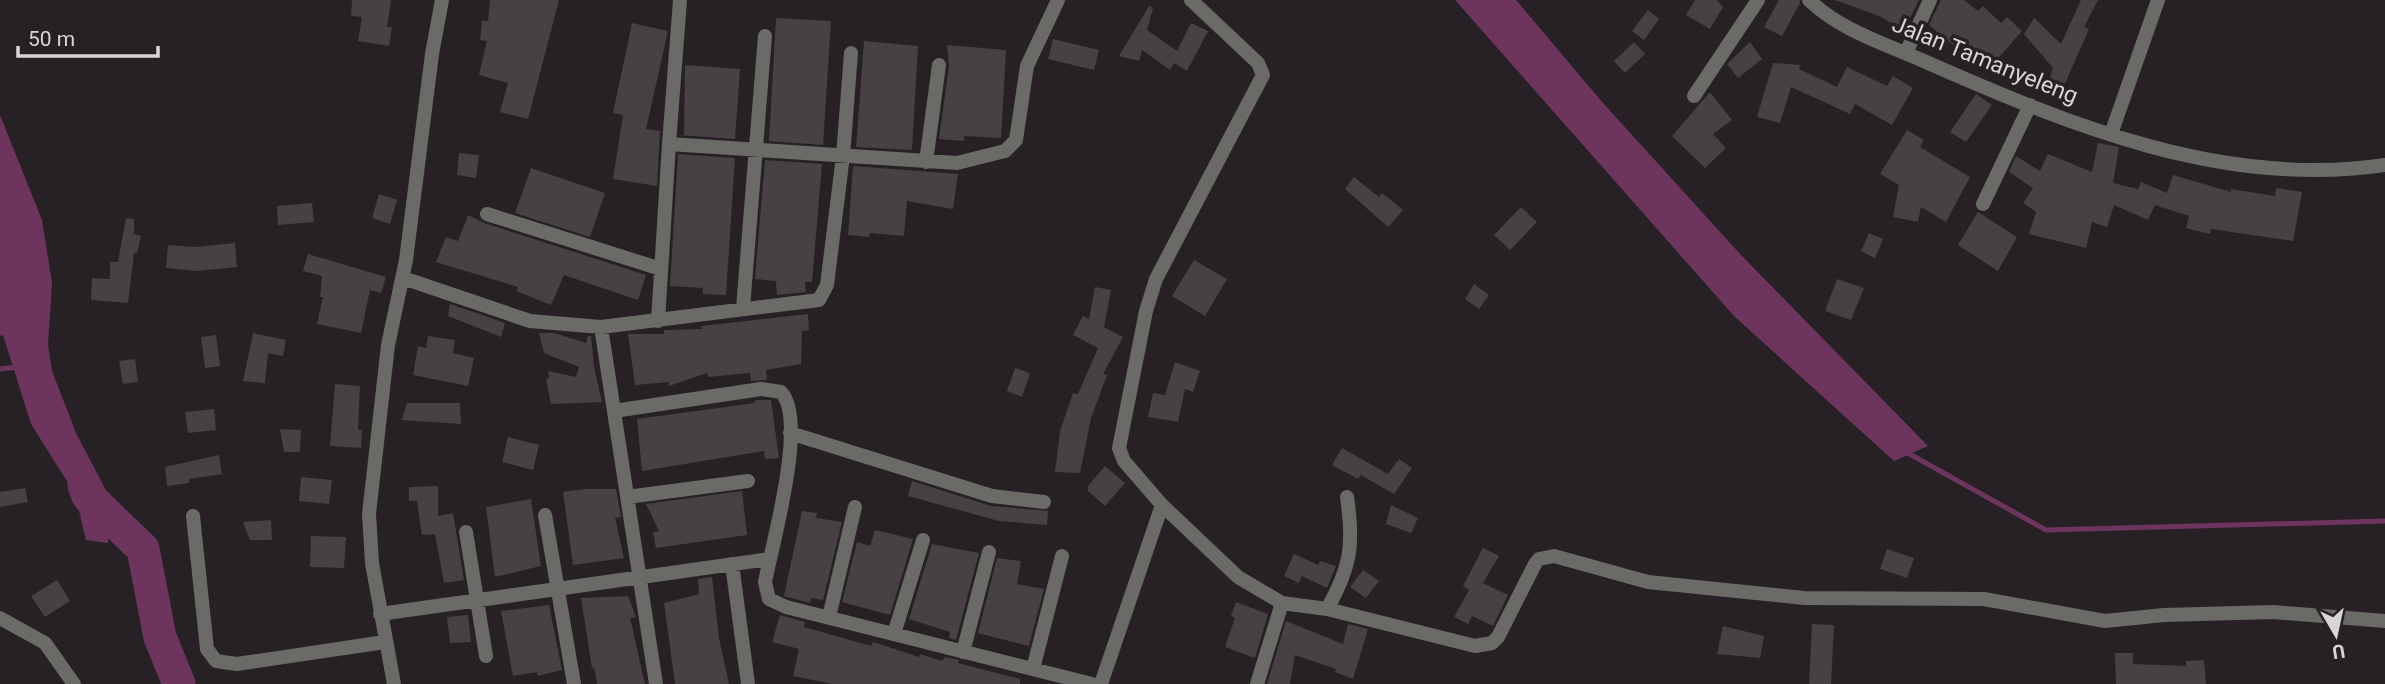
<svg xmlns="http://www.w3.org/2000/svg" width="2385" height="684" font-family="Roboto,sans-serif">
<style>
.water{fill:#6d355d}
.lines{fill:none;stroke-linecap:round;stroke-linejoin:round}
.stream{stroke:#6d355d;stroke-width:5}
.river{stroke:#6d355d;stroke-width:33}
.building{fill:#474044}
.street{stroke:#6a6a67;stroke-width:14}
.labels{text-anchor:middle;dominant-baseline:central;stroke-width:7;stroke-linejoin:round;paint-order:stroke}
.street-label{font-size:23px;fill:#d9d5d7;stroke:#272125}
</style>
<rect width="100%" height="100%" fill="#272125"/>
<path class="water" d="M1455 0H1516L1603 103 1741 255 1928 446 1894 461 1734 316Z
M0 115 42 220 52 283 48 345 52 371 76 433 113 504 108 543 86 540 75 494 31 424 3 335 0 336Z"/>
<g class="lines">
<path class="stream" d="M0 369 18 367
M1906 452 2046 530 2385 521"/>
<path class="river" d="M84 485 88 496 143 549 160 637 179 684"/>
</g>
<path class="building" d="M352 0H391L387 27H392L389 46 358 41 362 17 351 16Z
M490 0H559L528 119 500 112 508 83 479 75 487 41 480 40 482 21H488Z
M1695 0H1717L1723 7 1710 29 1686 15Z
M1779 0H1800V3L1782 36 1764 27Z
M1835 0H1919L1904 30 1879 16Z
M1941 0H1964L1978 11 1983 6 2001 23 2007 17 2022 31 1988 70 1968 53 1966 56 1929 25Z
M2081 0H2098L2084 27 2089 29 2064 86 2049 80 2053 68 2024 34 2034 18 2061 44Z
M1149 6 1153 8 1147 30 1177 51 1191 23 1208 31 1187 71 1174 63 1170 70 1142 50 1139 61 1119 56Z
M1648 10 1659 19 1644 40 1632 31Z
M776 18 831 21 823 145 769 141Z
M632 23 668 31 646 129 660 131 657 186 613 179 623 115 613 113Z
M1053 39 1099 50 1094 70 1048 59Z
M864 41 918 46 912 150 856 147Z
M1634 42 1645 54 1625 73 1614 61Z
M1750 42 1762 59 1738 78 1727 64Z
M947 45 1006 50 1001 138 964 136V141L939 139 949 66Z
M1773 63 1800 65 1799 69 1837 87 1847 67 1887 86 1893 76 1913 88 1892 125 1855 104 1850 114 1791 87 1780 123 1757 117Z
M685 65 740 69 735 139 679 135H684Z
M1710 92 1732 120 1713 134 1726 148 1705 168 1672 136Z
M1976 94 1992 105 1966 142 1950 132Z
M1907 130 1924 140 1920 147 1970 177 1946 222 1921 207 1918 222 1893 217 1899 185 1880 174Z
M2098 143 2119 147 2113 183 2138 189 2141 182 2167 193 2173 175 2231 192V189L2275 196 2276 188 2302 192 2293 241 2211 229 2210 234 2186 228 2189 216 2155 205 2148 220 2114 205 2107 227 2092 222 2086 248 2029 234 2036 212 2023 203 2033 188 2009 172 2016 156 2040 171 2048 154 2092 172Z
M459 153 479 155 476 178 457 175Z
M678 154 735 158 726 295 703 294V288L670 286Z
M765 160 822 164 812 282H805L806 292 777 295 776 281 755 279Z
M853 166 958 174 953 209 907 201 904 236 870 233 869 237 848 235Z
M531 168 605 193 590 237 515 213Z
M1354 177 1379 197 1382 193 1403 210 1388 227 1345 189Z
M379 194 397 200 390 224 372 218Z
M312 203 314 222 278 225 277 206Z
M1521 207 1537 222 1510 250 1494 235Z
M1978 212 2017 237 1998 271 1958 245Z
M468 215 484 223 646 275 638 300 564 275 551 305 516 291 518 287 436 262 446 237 458 241Z
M126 218 134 219V234L141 236 137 253H134L128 303 91 300 92 278 110 279V262H118Z
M1869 233 1883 239 1875 258 1861 251Z
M235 243 237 267 197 271 166 268 168 245 195 247Z
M308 254 386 277 381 293 370 290 361 333 317 324 323 297H320L322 276 303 271Z
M1194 260 1227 279 1205 316 1172 296Z
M1837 279 1864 288 1851 320 1825 311Z
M1474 284 1489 295 1479 309 1465 299Z
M1095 287 1111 290 1104 327 1123 337 1103 374 1107 375 1091 418 1080 473 1055 472 1060 431 1073 393 1078 394 1098 348 1073 335 1083 316 1089 319Z
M450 304 505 323 501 337 448 316Z
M808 314 809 330 802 331 801 364 766 370 767 380 751 381 750 373 708 377 707 373 669 386V382L635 385 628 334H664V330L702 329 701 326Z
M253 333 286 340 283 356 268 353 265 383 243 381Z
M539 333H554L586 343 588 336H591L594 367 602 402 551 404 546 379 549 378 548 371 576 377 579 367 544 353Z
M216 335 220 366 205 368 201 337Z
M428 336 455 340 453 353 474 358 468 386 413 375 418 346 426 348Z
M135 359 138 382 123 384 119 361Z
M1175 362 1200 371 1193 392 1185 389 1178 422 1148 417 1153 393 1165 395Z
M1015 368 1030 373 1022 397 1007 391Z
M335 384 360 386 358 430H362L361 448 330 446Z
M755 400H771L779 458 765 459 764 451 642 471 637 419 755 403Z
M407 403H460L461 424 402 420Z
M214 409 216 430 188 433 185 412Z
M280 429 301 430 300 452H284Z
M508 437 539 445 533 470 502 462Z
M1342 448 1388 474 1399 459 1412 468 1394 494 1361 475 1358 479 1332 465Z
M219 455 222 474 189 479V483L167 486 165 467Z
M1105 466 1125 483 1105 506 1088 491V486Z
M301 477 332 480 329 504 299 501Z
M912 481 991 506 1048 511 1047 525 999 521 908 496Z
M438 486V516L453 513 464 580 444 583 435 534 422 535 417 501H409V487Z
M25 488 28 502 0 507V492Z
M585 489H616L621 517 615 518 624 558 573 565 563 492Z
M742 491 747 535 656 548 653 532 659 531 646 504Z
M531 499 541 566 495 577 486 507Z
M1391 505 1418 518 1411 533 1386 524Z
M802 511 817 513 816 518 842 522 823 600 811 598 810 603 784 596Z
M271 520 272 540H250L243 522Z
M875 530 913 539 890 615 842 602 857 542 870 546Z
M311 536 346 537 344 568 310 567Z
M932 544 979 553 956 640 949 638 950 632 909 619Z
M1483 548 1499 556 1483 583 1508 595 1493 626 1472 616 1468 624 1454 617 1469 590 1463 586Z
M1887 549 1914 558 1907 578 1880 569Z
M1294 554 1318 565 1320 561 1336 566 1327 588 1302 576 1299 583 1284 576Z
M997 558 1021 561 1017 584 1044 589 1029 646 978 633Z
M1363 570 1379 581 1366 598 1350 587Z
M712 577 719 638 729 684H675L664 603 699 594 698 579Z
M57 580 70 601 45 617 31 596Z
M628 596 636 617 630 618 645 684H597L594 667 592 668 581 598Z
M1236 602 1268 614 1255 658 1225 647 1235 618 1231 616Z
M549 605 562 670 538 676 537 672 513 676 501 611Z
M468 615 471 642 450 643 447 617Z
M780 615 805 622 804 627 871 646 873 642 919 657 920 654 942 661 945 657 959 660 958 663 1020 679V684H832L793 676 799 649 772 642Z
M1286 621 1343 644 1348 624 1368 629 1353 679 1335 672 1336 669 1295 655 1290 684H1267Z
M1812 624 1834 625 1831 684H1809Z
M1723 626 1764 636 1760 658 1717 654Z
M2115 653H2133V664L2186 666V661L2204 660 2206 684H2116Z"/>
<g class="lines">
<path class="street" d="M1809 0C1841 31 1886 44 1926 62 2069 125 2225 189 2385 165
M1906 53 1930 0
M1694 96 1758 0
M2111 134 2158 0
M669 144 680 0
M926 162 939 65
M1983 204 2030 105
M487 214 661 269
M403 278 530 321 601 327 819 300 827 285 843 156 851 53
M743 308 765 36
M658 321 669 144 957 163 1005 151 1016 140 1027 66 1058 0
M601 327 656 684
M614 411 761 389 781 392C808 420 772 545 765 582L769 599 786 607 1092 684
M790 433 992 496 1044 502
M627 497 748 481
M1347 497C1354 544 1351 567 1327 609L1475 646 1492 643 1498 637 1535 564 1539 559 1554 556 1648 582 1804 598 1984 599 2105 621 2164 615 2273 612 2385 621
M1162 505 1238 577 1282 603 1327 609
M545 515 574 684
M193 516 207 649 216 661 237 664 385 642
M466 532 486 656
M732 564 748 684
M380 614 769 559
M829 617 855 507
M0 618 45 643 74 684
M894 634 923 540
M963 652 989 552
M1033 669 1062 556
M394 684 372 563 369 514 388 345 406 260 432 54 442 0
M1101 684 1162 505 1124 461 1119 448 1146 311 1156 279 1263 75 1258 63 1191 0
M1257 684 1282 603"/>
</g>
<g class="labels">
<g class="street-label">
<text transform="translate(1985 60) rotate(22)">Jalan Tamanyeleng</text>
</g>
</g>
<g transform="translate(2336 635) rotate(171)" stroke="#272125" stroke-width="5" paint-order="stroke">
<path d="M0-5L12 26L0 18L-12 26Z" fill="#d9d5d7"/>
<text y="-10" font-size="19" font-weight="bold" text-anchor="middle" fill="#d9d5d7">U</text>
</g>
<path d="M18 46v10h140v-10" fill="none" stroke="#d9d5d7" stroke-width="3.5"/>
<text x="28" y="46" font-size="21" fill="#d9d5d7" stroke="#272125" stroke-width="5" paint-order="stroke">50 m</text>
</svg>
